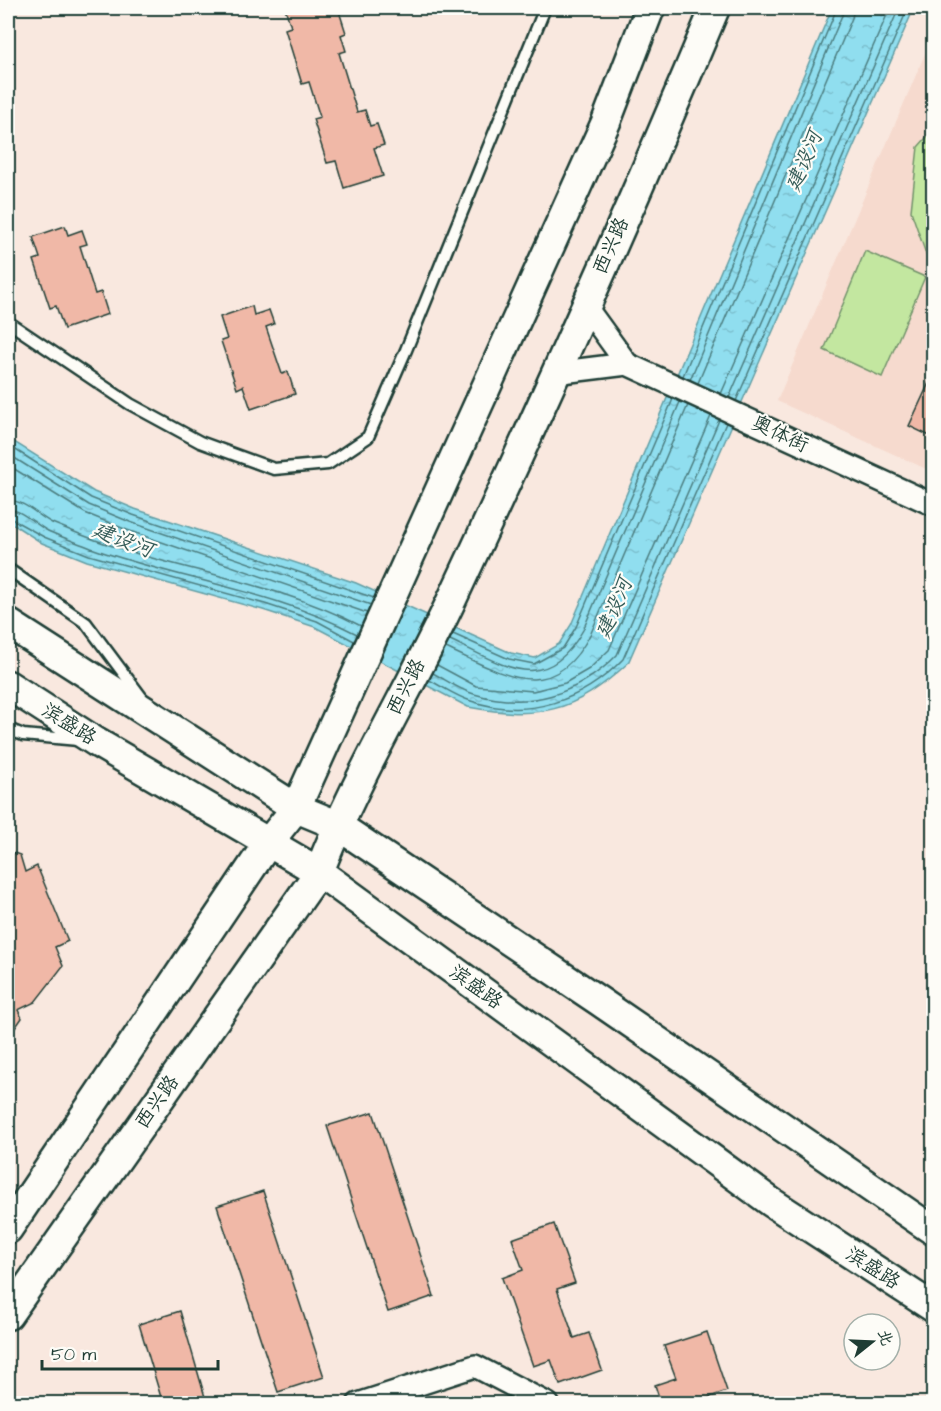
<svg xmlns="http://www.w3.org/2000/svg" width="941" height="1411" font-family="'Architects Daughter','LXGW WenKai TC',sans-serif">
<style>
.built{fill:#f6dace}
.pitch{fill:#c3e7a0;stroke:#71926a;stroke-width:1.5}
.water{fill:url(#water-ripples);stroke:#639ea4;stroke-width:1.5}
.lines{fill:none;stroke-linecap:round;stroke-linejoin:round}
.shore{stroke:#4c7d7f;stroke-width:1.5}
.building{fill:#f0b8a7;stroke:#1f3d34;stroke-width:1.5}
.lane-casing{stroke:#1f3d34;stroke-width:15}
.street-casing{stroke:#1f3d34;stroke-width:26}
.secondary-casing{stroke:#1f3d34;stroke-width:33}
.lane{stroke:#fdfcf7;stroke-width:10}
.street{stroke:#fdfcf7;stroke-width:21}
.secondary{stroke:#fdfcf7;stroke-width:28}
.labels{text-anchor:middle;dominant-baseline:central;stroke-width:4.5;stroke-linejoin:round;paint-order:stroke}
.street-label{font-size:20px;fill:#1f3d34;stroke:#fdfcf7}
.water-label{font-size:21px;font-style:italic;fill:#365d59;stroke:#fdfcf7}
</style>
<defs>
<pattern id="water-ripples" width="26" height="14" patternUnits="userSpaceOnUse" patternTransform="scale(1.5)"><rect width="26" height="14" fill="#90deef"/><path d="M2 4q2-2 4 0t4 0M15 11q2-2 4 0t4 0" fill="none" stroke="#7cbfce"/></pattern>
</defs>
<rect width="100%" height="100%" fill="#f9e8df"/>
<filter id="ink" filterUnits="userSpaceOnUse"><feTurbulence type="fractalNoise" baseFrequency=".0167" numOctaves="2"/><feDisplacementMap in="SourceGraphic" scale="12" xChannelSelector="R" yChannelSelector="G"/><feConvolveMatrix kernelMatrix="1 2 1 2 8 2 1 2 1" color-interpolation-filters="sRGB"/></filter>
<g filter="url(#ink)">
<path class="built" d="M933 35V472L777 401Z"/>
<path class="pitch" d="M933 130V265L927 257 911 211 918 147Z
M865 251 925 277 882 377 824 350Z"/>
<path class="water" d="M832 8H914L628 663C574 713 539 720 468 707L315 627 263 610 87 561 42 543 8 521V438L94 492 135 509 356 583 511 653 535 658 559 644 571 625Z"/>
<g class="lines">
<path class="shore" d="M683 376 837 8
M690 380 845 8
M698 383 852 18 854 8
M721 394 890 8
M729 398 899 8
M736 401 908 8
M8 445 91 498 133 515 374 598
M8 454 89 505 130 522 371 605
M8 465 85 513 127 530 367 613
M8 500C25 501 37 515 52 523 62 527 72 531 82 535 174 571 273 580 361 626
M8 509C22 510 35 524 48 531 61 537 76 542 91 548 179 580 273 590 357 634
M8 517 44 537 89 555 265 604 317 621 354 641
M453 634 509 659 534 664 563 648 576 627 673 399
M450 640C504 665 545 698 583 630L680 402
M446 648C505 675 552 708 591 633L688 405
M437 665 476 686 533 691 565 683 589 669 609 650 711 416
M433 673C446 680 460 690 474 694 528 710 578 695 617 655L719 420
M429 680C443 687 457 697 471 701 528 720 583 701 623 659L726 423"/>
</g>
<path class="building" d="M285 8H338L346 33 341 35 346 51 339 53 357 112 365 110 370 126 377 124 384 145 374 148 383 176 344 188 336 161 327 163 313 119 320 117 309 82 302 84 285 29 291 27Z
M65 226 68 235 82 230 87 244 80 246 95 294 101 292 108 314 64 329 56 306 50 308 34 260 40 258 33 237Z
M252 306 254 315 269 310 274 324 266 327 282 374 288 372 295 394 251 409 243 386 237 389 221 341 227 339 220 317Z
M934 372V438L909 426Z
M8 851 20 855 25 872 37 866 68 941 55 947 63 966 35 1002 18 1010 22 1018 8 1038V1002L11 1001 8 992Z
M373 1112 434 1296 388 1312 327 1126Z
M263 1191 324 1377 278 1392 217 1206Z
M554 1224 575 1283 557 1289 574 1338 589 1333 602 1370 560 1385 551 1360 533 1366 502 1278 523 1270 512 1239Z
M180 1311 207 1404H163L139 1324Z
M707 1332 727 1391 710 1397 712 1404H661L655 1385 676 1378 664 1346Z"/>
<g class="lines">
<defs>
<path id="lane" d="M8 322 130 404 200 442 274 469 328 464 368 437 406 350 545 8
M8 569 86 623 142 698
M8 729 23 735 78 740"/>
<path id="street" d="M585 306 627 364 934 505
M554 373 627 364
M358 1404 475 1366 548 1404"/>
<path id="secondary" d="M8 623 296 808 337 825 599 1001 934 1231
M8 685 96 742 319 872 771 1202 934 1308
M8 1229 268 843 296 808 606 122 650 8
M8 1315 319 872C356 776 410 690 453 597 544 403 632 206 715 8"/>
</defs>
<use href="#lane" class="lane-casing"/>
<use href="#street" class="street-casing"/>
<use href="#secondary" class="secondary-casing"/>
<use href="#lane" class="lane"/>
<use href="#street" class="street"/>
<use href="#secondary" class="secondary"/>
</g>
</g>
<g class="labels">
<g class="street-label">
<text transform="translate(611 246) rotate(-66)">西兴路</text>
<text transform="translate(780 434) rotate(25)">奥体街</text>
<text transform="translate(406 687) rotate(-63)">西兴路</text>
<text transform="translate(69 724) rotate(32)">滨盛路</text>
<text transform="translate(476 987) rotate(36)">滨盛路</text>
<text transform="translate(157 1102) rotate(-55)">西兴路</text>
<text transform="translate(873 1268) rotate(33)">滨盛路</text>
</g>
<g class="water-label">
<text transform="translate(804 161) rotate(-67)">建设河</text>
<text transform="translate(123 540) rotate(21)">建设河</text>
<text transform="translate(614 608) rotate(-67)">建设河</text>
</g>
</g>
<rect width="941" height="1411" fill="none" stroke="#fdfcf7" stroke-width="30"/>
<rect x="15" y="15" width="911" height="1381" fill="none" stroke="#1f3d34" stroke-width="2" filter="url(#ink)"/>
<g transform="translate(872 1342) rotate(72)"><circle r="28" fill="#fdfcf7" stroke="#a4b0a9" stroke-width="1.5"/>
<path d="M0-4.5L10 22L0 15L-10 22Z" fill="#1f3d34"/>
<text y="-9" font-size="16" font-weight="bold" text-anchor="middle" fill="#1f3d34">北</text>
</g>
<path d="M42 1360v9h176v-9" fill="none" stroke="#1f3d34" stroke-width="3"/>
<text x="51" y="1360" font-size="18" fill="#1f3d34" stroke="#fdfcf7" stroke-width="4.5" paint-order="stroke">50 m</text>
</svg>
